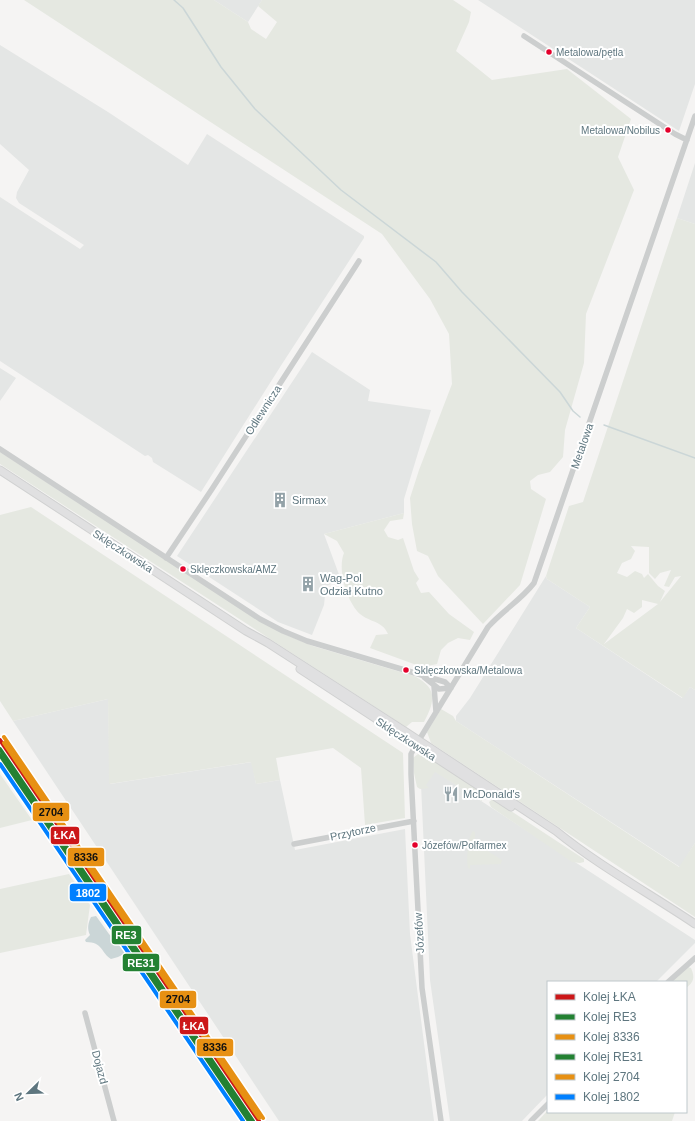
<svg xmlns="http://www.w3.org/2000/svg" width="695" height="1121" font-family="Helvetica,sans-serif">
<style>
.built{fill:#e4e6e5}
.green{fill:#e5e8e1;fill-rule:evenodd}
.water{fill:#cbd6d7}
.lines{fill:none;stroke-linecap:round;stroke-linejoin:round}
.stream{stroke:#cbd6d7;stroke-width:1.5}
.major-casing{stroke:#d0d1d1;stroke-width:9}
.minor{stroke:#cccece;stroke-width:5.5}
.major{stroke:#e0e0e1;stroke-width:7}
.rail-1-casing{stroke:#fff;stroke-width:7}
.rail-2-casing{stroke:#fff;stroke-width:7}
.rail-3-casing{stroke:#fff;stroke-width:7}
.rail-4-casing{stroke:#fff;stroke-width:7}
.rail-5-casing{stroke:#fff;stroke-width:7}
.rail-6-casing{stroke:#fff;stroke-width:7}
.rail-1{stroke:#cc1719;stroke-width:4}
.rail-2{stroke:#238132;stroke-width:4}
.rail-3{stroke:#e79013;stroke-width:4}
.rail-4{stroke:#238132;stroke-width:4}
.rail-5{stroke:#e79013;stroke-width:4}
.rail-6{stroke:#0080ff;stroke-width:4}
.bus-dot{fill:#e4002b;stroke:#fff;stroke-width:1.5}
.labels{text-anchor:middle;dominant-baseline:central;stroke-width:4;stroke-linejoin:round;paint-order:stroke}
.bus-label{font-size:10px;fill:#5e767f;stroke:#fff;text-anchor:start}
.street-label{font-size:11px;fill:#5e767f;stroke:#fff}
.poi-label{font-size:11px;fill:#5e767f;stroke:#fff;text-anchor:start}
.line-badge{stroke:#fff;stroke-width:1.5}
.badge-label{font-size:11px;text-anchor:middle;font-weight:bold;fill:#fff}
.pale-badge-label{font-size:11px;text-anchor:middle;font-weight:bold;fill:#111}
</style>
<rect width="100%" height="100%" fill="#f5f4f3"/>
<path class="built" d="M214 0H262L248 22Z
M478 0H695V84L679 131Z
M0 45 108 112 188 165 207 134 364 236V238L282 364 201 492 153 462 152 458 148 455 145 456 0 361V197L80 249 84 245 19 203 16 198 17 192 29 170 0 144Z
M695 163V224L677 218Z
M312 352 370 390 368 401 431 410 404 499V513L324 534 341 580 326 586 324 605 312 635 278 622 177 556Z
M0 368 16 378 0 401Z
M546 576 547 579 590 607 576 628 682 698 690 687 695 690V843L680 867 456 721V716L470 698Z
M108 699 110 784 252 762 256 784 280 780 295 850 405 829 410 934 434 1121H279L13 721Z
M418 760 695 940V943L656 982H548V1094L522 1121H450L430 980 420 763Z"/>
<path class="green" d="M24 0H214L248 22 251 29 266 39 277 22 258 6 262 0H453L471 12 469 22 456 51 492 80 567 69 631 119 618 157 634 190 586 314 584 363 565 430 563 457 550 472 538 475 530 481 531 489 546 499 520 585 483 624 438 576 428 556 417 551 412 524 410 498 419 470 452 384 449 334 430 299 382 234Z
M677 218 695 224V690L690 687 683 698 576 628 590 607 547 579 546 576 569 506 583 502ZM631 546 649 547V573L655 579 660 573 671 570 664 586 669 587 675 577 681 576 660 602 665 591 658 586 648 574 644 578 642 574 635 571 627 577 617 573 622 563 631 559 635 551ZM642 600 658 604 604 644 623 618 627 609 634 613 642 607Z
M0 452 78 503 286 635 313 646 414 676C438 688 435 701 424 722H412L406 727 0 464Z
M31 507 403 753 405 818 365 825 361 768 333 748 276 758 280 780 256 784 251 762 109 784 108 699 13 721 0 701V515Z
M404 513 403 519 390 521 384 530 388 537 398 540 403 538 414 571 419 579 416 583 421 593 429 592 449 614 474 632 470 640 458 638 448 643 441 650 437 664 422 667 370 648 376 635 388 634C387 632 385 628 382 626 376 621 367 620 360 614 347 602 337 570 344 553L337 541 324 534Z
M441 709 453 716 456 721 679 867 695 843V917L431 743 427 732Z
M421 753 477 789 480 793 482 801 435 772 426 785 429 788 420 789 417 787 414 773 413 758 418 754Z
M0 774 32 820 0 828Z
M493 799 584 859V862L580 863 572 862 491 807 489 802Z
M473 831 475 832V838L478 845 502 860 501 864 470 865V869L468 868C466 860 468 839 472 832Z
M69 874 90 905 86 935 0 953V889Z
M688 967 691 968C695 977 694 982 686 988V982H671Z
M548 1110V1112H675L672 1121H538Z"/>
<path class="water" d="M96 916 109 934 126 953 118 957 111 959C101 953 103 942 86 942L85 940 90 935C87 929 88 923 91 917Z"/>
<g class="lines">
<path class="stream" d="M174 0 183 8 221 67 255 109 341 190 436 262 462 292 560 392 573 411 580 417
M604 425 695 458"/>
<defs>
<path id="major" d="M0 470 246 631 268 643 406 732 556 831C599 866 649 893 695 924
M300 669 511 807"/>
</defs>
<use href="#major" class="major-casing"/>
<path class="minor" d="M524 36 675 134 687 140
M0 449 260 619 283 631 307 641 445 682 451 688
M166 558 212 489 359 261
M424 677 439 689 451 688
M434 686 436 712
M294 844 414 821
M668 982 695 958
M85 1013 114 1121
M441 1121 422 988 411 774V754L416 745 488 627C502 611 521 600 534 583L695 116
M531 1121 548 1104"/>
<use href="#major" class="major"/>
<defs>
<path id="rail-1" d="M0 740 259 1121"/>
<path id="rail-2" d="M0 749 253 1121"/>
<path id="rail-3" d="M4 737 263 1118"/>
<path id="rail-4" d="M0 755 249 1121"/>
<path id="rail-5" d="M4 743 259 1118"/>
<path id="rail-6" d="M0 764 243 1121"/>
</defs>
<use href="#rail-1" class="rail-1-casing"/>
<use href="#rail-2" class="rail-2-casing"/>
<use href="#rail-3" class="rail-3-casing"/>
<use href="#rail-4" class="rail-4-casing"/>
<use href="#rail-5" class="rail-5-casing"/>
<use href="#rail-6" class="rail-6-casing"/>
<use href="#rail-1" class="rail-1"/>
<use href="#rail-2" class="rail-2"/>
<use href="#rail-3" class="rail-3"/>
<use href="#rail-4" class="rail-4"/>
<use href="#rail-5" class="rail-5"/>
<use href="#rail-6" class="rail-6"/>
</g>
<defs>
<symbol id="building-bare" viewBox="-9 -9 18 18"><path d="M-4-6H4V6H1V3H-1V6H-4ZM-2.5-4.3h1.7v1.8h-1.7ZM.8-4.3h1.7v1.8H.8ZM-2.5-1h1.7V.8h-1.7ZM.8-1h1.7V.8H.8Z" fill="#93a2a8" stroke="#fff" stroke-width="2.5" paint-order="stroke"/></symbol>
<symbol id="restaurant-bare" viewBox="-9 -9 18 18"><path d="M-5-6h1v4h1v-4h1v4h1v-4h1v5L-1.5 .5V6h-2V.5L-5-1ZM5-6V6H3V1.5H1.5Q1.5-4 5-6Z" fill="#93a2a8" stroke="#fff" stroke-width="2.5" paint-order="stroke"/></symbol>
</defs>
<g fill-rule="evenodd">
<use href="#building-bare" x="269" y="489" width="22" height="22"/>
<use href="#building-bare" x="297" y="573" width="22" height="22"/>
<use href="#restaurant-bare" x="440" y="783" width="22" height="22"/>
</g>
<g class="bus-dot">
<circle cx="549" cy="52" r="3.5"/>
<circle cx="668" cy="130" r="3.5"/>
<circle cx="183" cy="569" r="3.5"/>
<circle cx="406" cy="670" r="3.5"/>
<circle cx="415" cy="845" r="3.5"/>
</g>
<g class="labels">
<g class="bus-label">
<text x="556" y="52">Metalowa/pętla</text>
<text x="660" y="130" text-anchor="end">Metalowa/Nobilus</text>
<text x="190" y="569">Sklęczkowska/AMZ</text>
<text x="414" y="670">Sklęczkowska/Metalowa</text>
<text x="422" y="845">Józefów/Polfarmex</text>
</g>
<g class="street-label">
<text transform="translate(263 410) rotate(-57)">Odlewnicza</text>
<text transform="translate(582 446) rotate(-71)">Metalowa</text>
<text transform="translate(123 551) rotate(33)">Sklęczkowska</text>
<text transform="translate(406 739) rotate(33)">Sklęczkowska</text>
<text transform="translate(353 832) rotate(-12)">Przytorze</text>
<text transform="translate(419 933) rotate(-93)">Józefów</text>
<text transform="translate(100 1067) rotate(75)">Dojazd</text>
</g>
<g class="poi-label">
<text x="292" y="500">Sirmax</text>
<text x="320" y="578">Wag-Pol<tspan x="320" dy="13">Odział Kutno</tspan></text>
<text x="463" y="794">McDonald's</text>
</g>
</g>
<g class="line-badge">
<rect x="32" y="802" width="38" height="20" rx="4" fill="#e79013"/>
<rect x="50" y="826" width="30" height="19" rx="4" fill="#cc1719"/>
<rect x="67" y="847" width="38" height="20" rx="4" fill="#e79013"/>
<rect x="69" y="883" width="38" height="19" rx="4" fill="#0080ff"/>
<rect x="111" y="925" width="31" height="20" rx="4" fill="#238132"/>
<rect x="122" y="953" width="38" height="19" rx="4" fill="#238132"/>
<rect x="159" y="990" width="38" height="19" rx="4" fill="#e79013"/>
<rect x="179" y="1016" width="30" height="19" rx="4" fill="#cc1719"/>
<rect x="196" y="1038" width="38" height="19" rx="4" fill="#e79013"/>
</g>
<g class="badge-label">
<text x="65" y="839">ŁKA</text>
<text x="88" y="897">1802</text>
<text x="126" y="939">RE3</text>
<text x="141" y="967">RE31</text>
<text x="194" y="1030">ŁKA</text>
</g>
<g class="pale-badge-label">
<text x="51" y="816">2704</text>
<text x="86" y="861">8336</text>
<text x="178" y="1003">2704</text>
<text x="215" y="1051">8336</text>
</g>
<rect x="547" y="981" width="140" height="132" fill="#ffffff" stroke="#bfc8cc"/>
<rect x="555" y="994" width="20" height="6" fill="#cc1719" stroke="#bfc8cc"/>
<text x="583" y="1001" font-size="12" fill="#5e767f">Kolej ŁKA</text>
<rect x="555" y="1014" width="20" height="6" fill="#238132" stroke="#bfc8cc"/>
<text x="583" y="1021" font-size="12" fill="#5e767f">Kolej RE3</text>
<rect x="555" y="1034" width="20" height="6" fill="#e79013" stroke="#bfc8cc"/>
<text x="583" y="1041" font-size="12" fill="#5e767f">Kolej 8336</text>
<rect x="555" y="1054" width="20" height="6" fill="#238132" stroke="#bfc8cc"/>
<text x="583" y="1061" font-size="12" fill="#5e767f">Kolej RE31</text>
<rect x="555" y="1074" width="20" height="6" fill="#e79013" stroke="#bfc8cc"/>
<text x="583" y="1081" font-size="12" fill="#5e767f">Kolej 2704</text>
<rect x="555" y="1094" width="20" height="6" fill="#0080ff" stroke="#bfc8cc"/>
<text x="583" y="1101" font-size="12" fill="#5e767f">Kolej 1802</text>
<g transform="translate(28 1093) rotate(247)" stroke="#ffffff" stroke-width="3" paint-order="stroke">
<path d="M0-3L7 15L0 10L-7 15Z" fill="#5e767f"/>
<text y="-6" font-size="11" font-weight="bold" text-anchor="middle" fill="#5e767f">N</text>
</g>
</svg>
